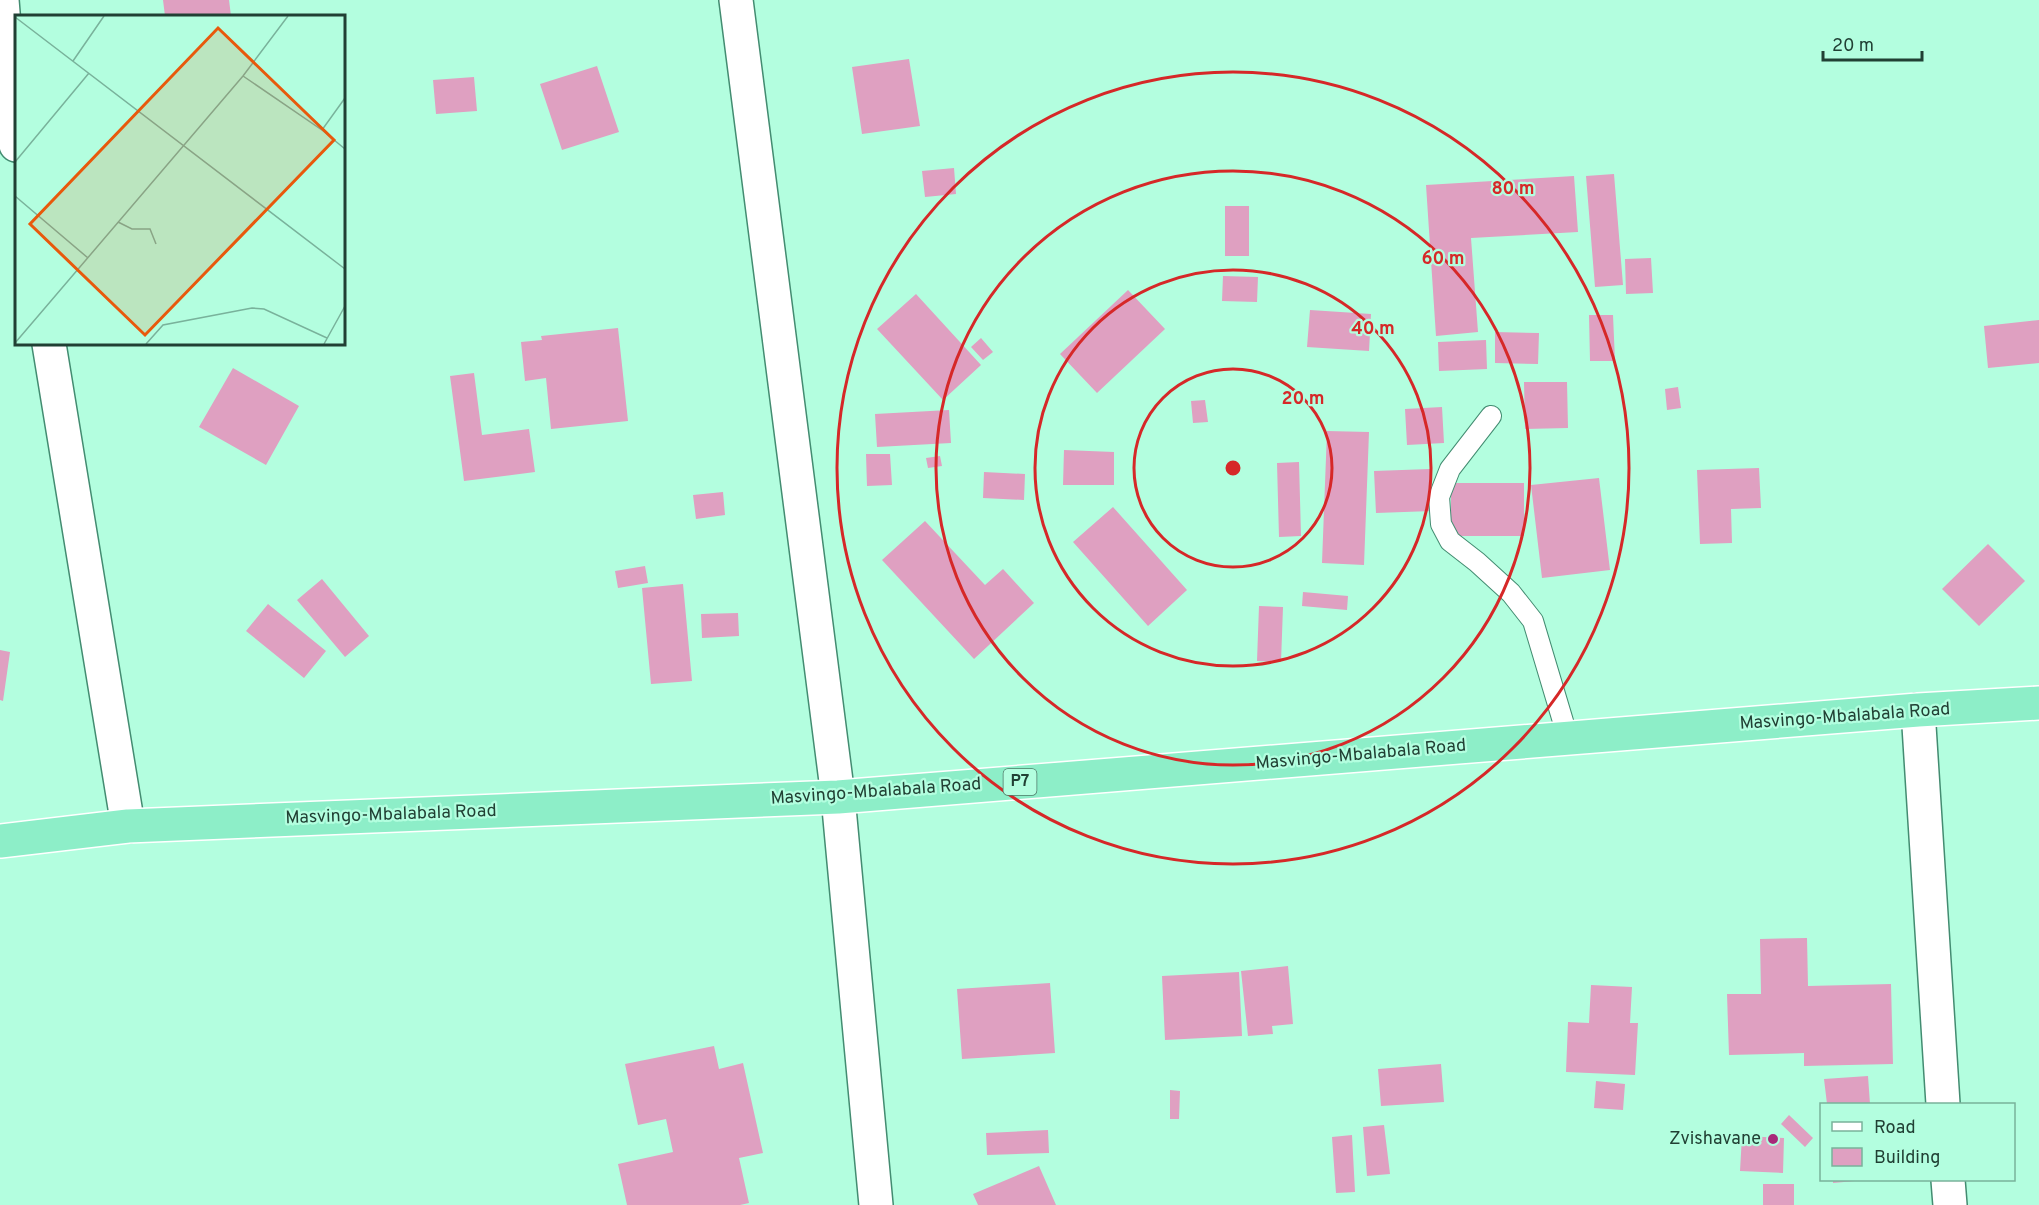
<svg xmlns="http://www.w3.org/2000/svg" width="2039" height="1205" font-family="Overpass,sans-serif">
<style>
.building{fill:#dfa0c1}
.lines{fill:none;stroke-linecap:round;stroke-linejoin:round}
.lane-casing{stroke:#438c71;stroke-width:22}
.street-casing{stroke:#438c71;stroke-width:36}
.highway-casing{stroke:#fff;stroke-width:36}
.lane{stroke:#fff;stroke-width:20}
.street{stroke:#fff;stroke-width:33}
.highway{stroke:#8deec8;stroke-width:33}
.ring{fill:none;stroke:#d62828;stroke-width:3}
.poi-dot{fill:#a82979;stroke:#b3fedf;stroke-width:2}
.labels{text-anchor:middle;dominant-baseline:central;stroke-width:4.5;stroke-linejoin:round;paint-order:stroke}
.shield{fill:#b3fedf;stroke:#4d7967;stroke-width:1.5}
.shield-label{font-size:16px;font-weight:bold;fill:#214034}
.street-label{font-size:18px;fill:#214034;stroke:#b3fedf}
.poi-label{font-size:18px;fill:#214034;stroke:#b3fedf;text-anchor:end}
.inset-road{fill:none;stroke:#79b29b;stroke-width:1.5}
.view{fill:#e8590c;fill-opacity:0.15;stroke:#e8590c;stroke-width:3}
.inset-edge{fill:none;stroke:#214034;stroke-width:3}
.centre{fill:#d62828;stroke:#b3fedf;stroke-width:3}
.ring-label{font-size:18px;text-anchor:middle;font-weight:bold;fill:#d62828;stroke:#b3fedf;stroke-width:4.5;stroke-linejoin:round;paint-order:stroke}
</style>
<rect width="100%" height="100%" fill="#b3fedf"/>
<path class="building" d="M163 0H229L231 16H165Z
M909 59 920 126 862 134 852 67Z
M597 66 619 132 562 150 540 84Z
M474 77 477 111 436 114 433 80Z
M954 168 956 194 925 197 922 171Z
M1614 174 1623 285 1595 287 1586 176Z
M1574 176 1578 232 1471 238 1478 332 1436 336 1426 185Z
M1225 206H1249V256H1225Z
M1651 258 1653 293 1626 294 1625 259Z
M1223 276 1258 277 1257 302 1222 301Z
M1128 290 1165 329 1097 393 1060 354Z
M916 294 981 365 943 400 877 329Z
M1310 310 1371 314 1369 351 1307 347Z
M1589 315H1613L1615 361H1590Z
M2039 320V363L1988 368 1984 326Z
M618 328 628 421 551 429 546 378 525 381 521 342 542 340 541 336Z
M1495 332 1539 333 1538 364 1495 363Z
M981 338 993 352 983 360 971 347Z
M1486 340 1487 369 1439 371 1438 342Z
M233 368 299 406 266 465 199 427Z
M474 373 482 435 529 429 535 472 464 481 450 376Z
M1524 382H1567L1568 428 1525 429Z
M1678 387 1681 408 1667 410 1665 389Z
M1205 400 1208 422 1193 423 1191 401Z
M1442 407 1444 443 1407 445 1405 409Z
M949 410 951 443 877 447 875 414Z
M1327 431 1369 432 1364 565 1322 563Z
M1064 450 1114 452V485H1063Z
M866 454H890L892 485 867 486Z
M940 456 942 466 928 468 926 458Z
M1299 462 1301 536 1279 537 1277 463Z
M1759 468 1761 508 1731 509 1732 543 1700 544 1697 470Z
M1430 469 1432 511 1376 513 1374 471Z
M984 472 1025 474 1024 500 983 498Z
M1599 478 1610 570 1542 578 1531 485Z
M1451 483H1524V536H1451Z
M723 492 725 515 696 519 693 495Z
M1113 507 1187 590 1148 626 1073 542Z
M925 521 985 585 1003 569 1034 603 974 659 882 560Z
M1988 544 2025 581 1979 626 1942 589Z
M645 566 648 583 618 588 615 571Z
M322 579 369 636 345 657 297 600Z
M683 584 692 681 651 684 642 588Z
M1303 592 1348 596 1347 610 1302 606Z
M268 604 326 651 304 678 246 631Z
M1259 606 1283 607 1281 662 1257 661Z
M738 613 739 636 702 638 701 614Z
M0 650 10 652 3 701 0 700Z
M1807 938 1808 986 1891 984 1893 1064 1804 1066V1053L1729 1055 1727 994H1761L1760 939Z
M1288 966 1293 1024 1272 1026 1273 1034 1248 1036 1241 971Z
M1239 972 1242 1036 1165 1040 1162 976Z
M1050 983 1055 1053 962 1059 957 989Z
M1591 985 1632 987 1630 1023H1638L1635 1075 1566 1072 1568 1022 1589 1023Z
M714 1046 719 1069 743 1063 763 1153 739 1158 749 1203 740 1205H627L618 1164 673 1152 666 1119 638 1125 625 1064Z
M1441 1064 1444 1102 1381 1106 1378 1069Z
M1868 1076 1870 1104H1827L1824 1079Z
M1596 1081 1625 1084 1623 1110 1594 1108Z
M1170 1090 1180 1091 1179 1119H1170Z
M1789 1115 1813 1138 1805 1147 1781 1124Z
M1384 1125 1390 1174 1367 1176 1363 1127Z
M1048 1130 1049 1153 987 1155 986 1133Z
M1352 1135 1355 1192 1336 1193 1332 1137Z
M1742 1136 1784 1138 1783 1173 1740 1171Z
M1039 1166 1056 1205H978L973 1194Z
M1833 1180H1855V1181L1833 1183Z
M1763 1184H1794V1205H1763Z"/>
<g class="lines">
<defs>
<path id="lane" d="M1491 416 1450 469 1439 497 1441 524 1450 541 1477 562 1511 593 1533 621 1568 738"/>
<path id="street" d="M2 0 11 113
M736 0 838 797 876 1205
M0 115 11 113 16 145
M49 344 128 826
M1918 710 1943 1104
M1948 1180 1950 1205"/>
<path id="highway" d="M0 841 128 826 838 797 1918 710 2039 703"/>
</defs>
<use href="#lane" class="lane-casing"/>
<use href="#street" class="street-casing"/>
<use href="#highway" class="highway-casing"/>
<use href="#lane" class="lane"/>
<use href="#street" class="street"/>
<use href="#highway" class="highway"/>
</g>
<g class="ring">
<circle cx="1233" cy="468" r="99"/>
<circle cx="1233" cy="468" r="198"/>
<circle cx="1233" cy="468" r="297"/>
<circle cx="1233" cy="468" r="396"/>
</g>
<circle class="poi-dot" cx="1773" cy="1139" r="6"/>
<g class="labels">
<rect class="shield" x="1003.5" y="769" width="33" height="26" rx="4.5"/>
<g class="shield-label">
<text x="1020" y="782">P7</text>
</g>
<g class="street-label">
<text transform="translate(1845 717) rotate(-4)">Masvingo-Mbalabala Road</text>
<text transform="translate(1361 755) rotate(-5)">Masvingo-Mbalabala Road</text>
<text transform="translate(876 792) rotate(-4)">Masvingo-Mbalabala Road</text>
<text transform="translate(391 815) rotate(-2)">Masvingo-Mbalabala Road</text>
</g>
<g class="poi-label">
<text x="1761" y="1139">Zvishavane</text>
</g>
</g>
<g transform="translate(15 15)">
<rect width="330" height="330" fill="#b3fedf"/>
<path class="inset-road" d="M0 2 330 254M58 46 89 1M228 61 307 115 330 83M307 115 330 134M0 147 74 58M0 181 73 243M103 207 117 214H135L141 229M0 328 228 61 273 1M131 329 148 310 237 293 249 294 312 323M309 329 330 291"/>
<path class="view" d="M203 13 319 125 130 320 15 209Z"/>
<rect width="330" height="330" class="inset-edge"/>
</g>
<circle cx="1233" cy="468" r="9" class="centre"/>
<g class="ring-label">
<text x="1513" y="194">80 m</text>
<text x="1443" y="264">60 m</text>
<text x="1373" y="334">40 m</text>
<text x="1303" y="404">20 m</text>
</g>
<rect x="1820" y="1103" width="195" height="78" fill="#b3fedf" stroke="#79b29b" stroke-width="1.5"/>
<rect x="1832" y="1122" width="30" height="9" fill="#ffffff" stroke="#79b29b" stroke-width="1.5"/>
<text x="1874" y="1133" font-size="18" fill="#214034">Road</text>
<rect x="1832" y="1148" width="30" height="18" fill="#dfa0c1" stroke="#79b29b" stroke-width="1.5"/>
<text x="1874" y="1163" font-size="18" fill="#214034">Building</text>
<path d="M1823 51v9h99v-9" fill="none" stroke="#214034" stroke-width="3"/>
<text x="1832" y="51" font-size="18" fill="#214034" stroke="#b3fedf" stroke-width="4.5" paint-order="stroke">20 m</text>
</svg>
